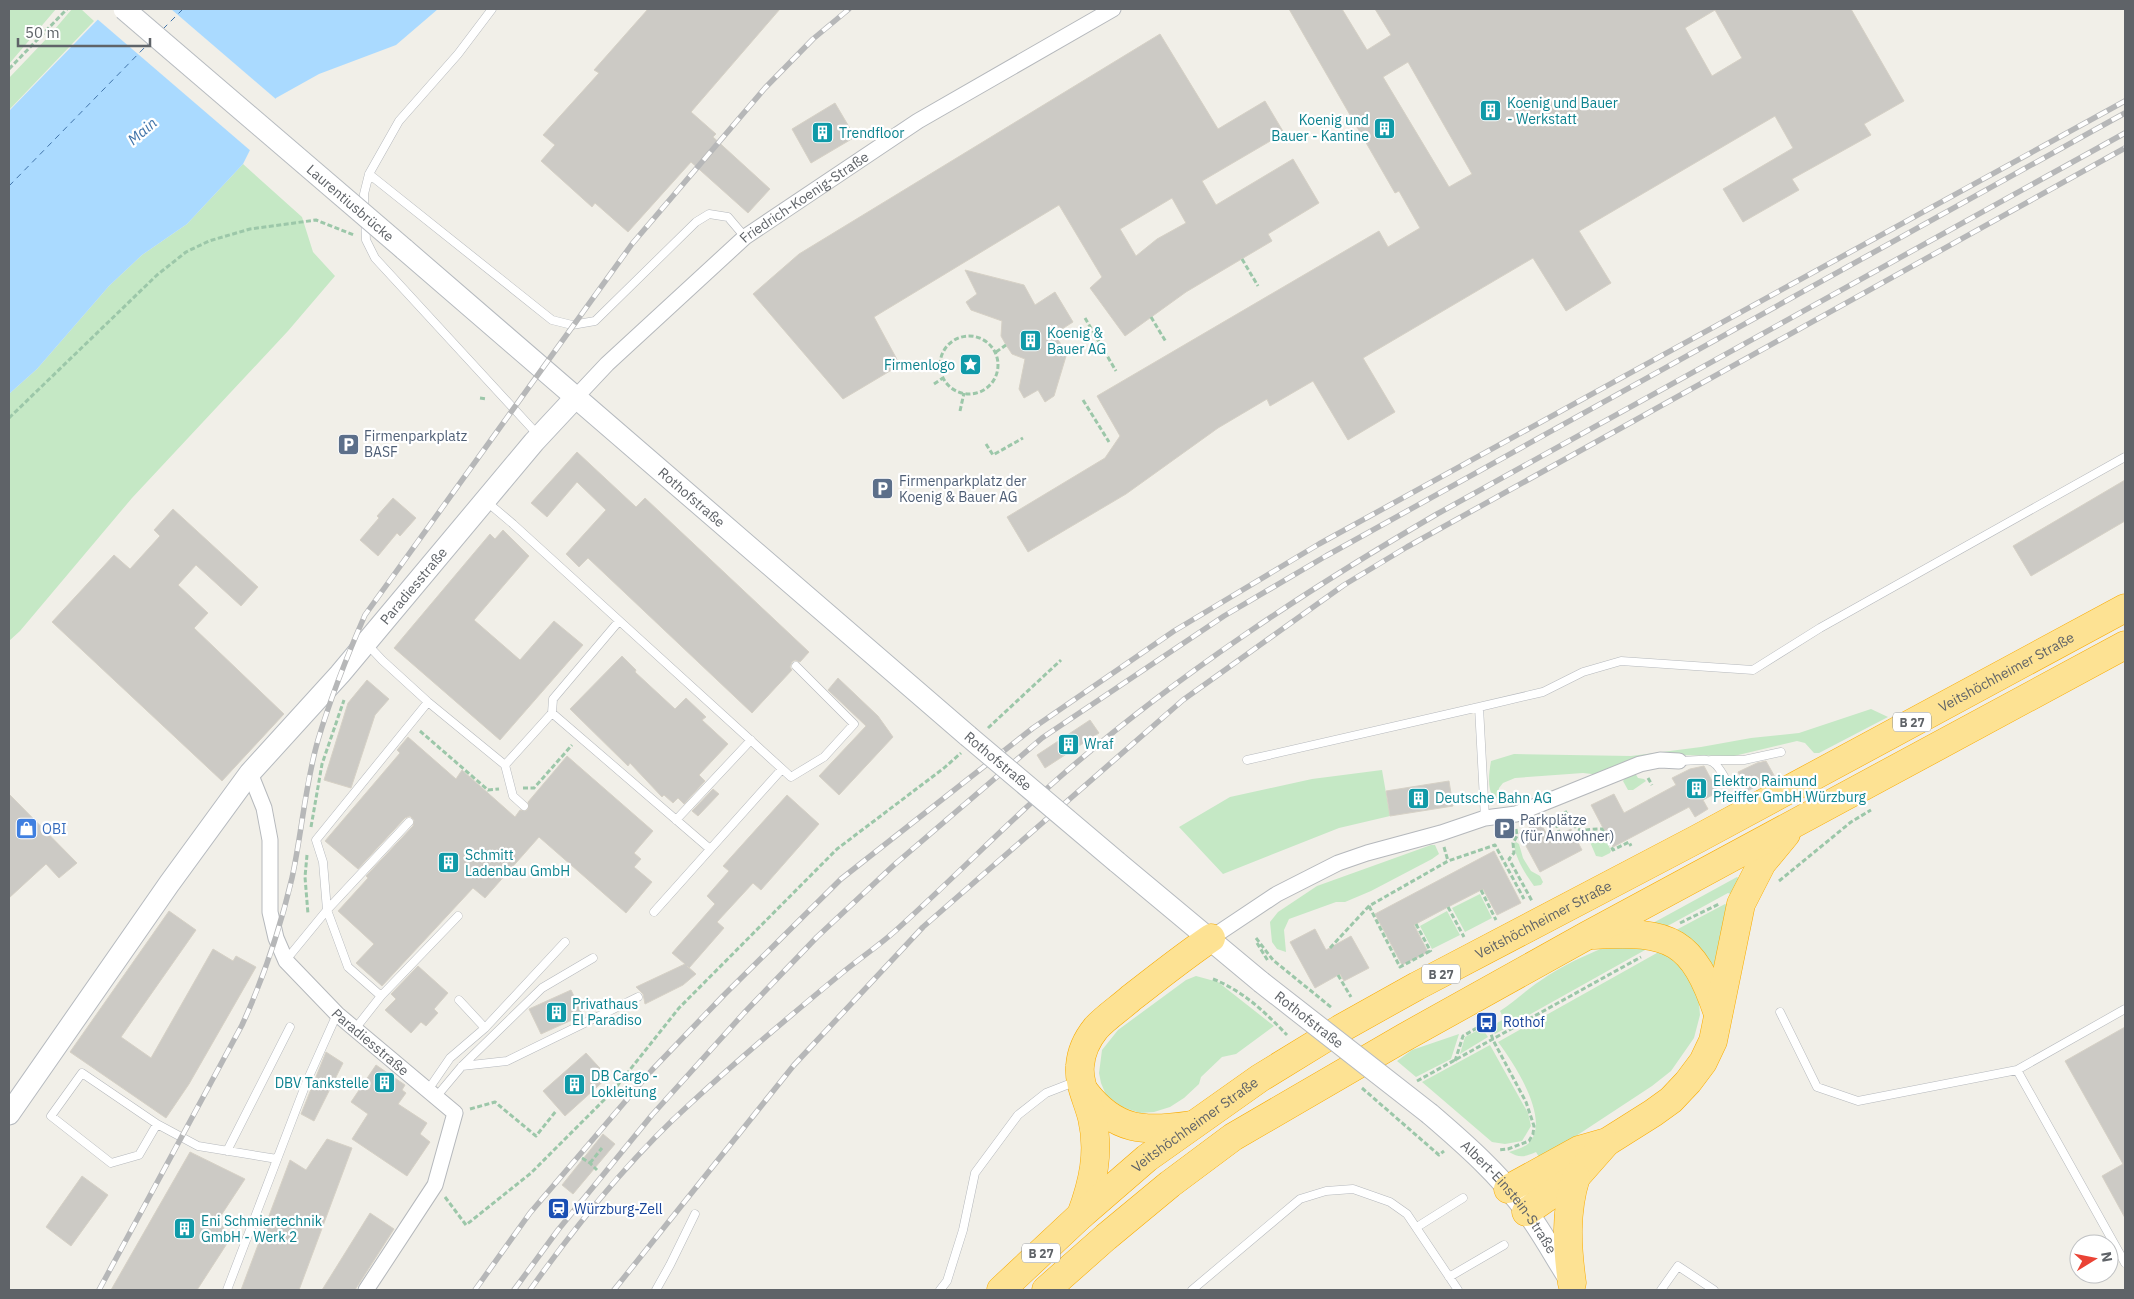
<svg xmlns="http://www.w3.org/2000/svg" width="2134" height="1299" font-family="'IBM Plex Sans',sans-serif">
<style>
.green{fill:#c5e8c5}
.water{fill:#aadaff}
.pier{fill:#f1efe8}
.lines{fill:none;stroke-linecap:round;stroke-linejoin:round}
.ferry{stroke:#4174aa;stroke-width:1;stroke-dasharray:6 5;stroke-linecap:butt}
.building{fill:#cccac5;stroke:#d6d1c6;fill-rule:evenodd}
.lane-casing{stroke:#b5b8bc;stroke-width:9}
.street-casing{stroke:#b5b8bc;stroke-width:17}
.secondary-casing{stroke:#b6babf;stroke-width:23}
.highway-casing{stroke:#f9ab00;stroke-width:29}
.path{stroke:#9cc7a9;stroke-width:3;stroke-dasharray:5 2.5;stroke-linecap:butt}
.lane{stroke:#fff;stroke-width:8}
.street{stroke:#fff;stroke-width:15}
.secondary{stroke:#fff;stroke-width:21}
.highway{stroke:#fde293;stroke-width:28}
.rail-casing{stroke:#b6b7b8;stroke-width:5.5}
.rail{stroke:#fff;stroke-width:4;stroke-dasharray:11;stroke-linecap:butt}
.secondary-bridge-casing{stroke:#b6babf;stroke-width:23;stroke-linecap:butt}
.secondary-bridge{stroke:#fff;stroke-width:21}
.labels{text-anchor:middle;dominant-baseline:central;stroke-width:4.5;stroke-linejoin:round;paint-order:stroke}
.shield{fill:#fff;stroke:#8f9295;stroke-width:1}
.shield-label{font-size:12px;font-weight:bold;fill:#5f6368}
.culture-label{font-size:14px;fill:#0d838f;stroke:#fff;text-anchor:start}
.street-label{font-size:14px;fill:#5f6368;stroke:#fff}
.service-label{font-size:14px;fill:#4e5e75;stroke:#fff;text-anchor:start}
.shop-label{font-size:14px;fill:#366cbe;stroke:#fff;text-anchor:start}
.transit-label{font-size:14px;fill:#164399;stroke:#fff;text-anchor:start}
.water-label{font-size:15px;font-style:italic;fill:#4174aa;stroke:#fff}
</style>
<rect width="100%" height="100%" fill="#f1efe8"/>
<path class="green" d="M9 9H56L9 64Z
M72 9H81L94 21 9 110V78L49 36Z
M243 164 302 217 313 252 335 276 288 331 132 498 20 631 9 641V394L37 369 109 286 142 255 187 224Z
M1871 709 1888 717 1819 753H1814L1805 743 1797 741 1734 756 1672 755 1601 775 1583 773 1515 778 1503 783 1499 788 1497 798H1493C1487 786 1489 773 1491 761L1514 754 1631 756 1701 747 1751 738 1799 733Z
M1382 770 1390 816 1339 828 1223 874 1179 827 1230 797 1312 779Z
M1635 773 1638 778 1644 779 1646 781 1633 790H1628L1623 781 1627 776Z
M1592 834 1604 835 1611 851 1610 853 1602 857 1596 856 1590 842Z
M1516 842 1519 844 1523 858 1531 871 1540 876 1543 882 1541 885 1534 886C1526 875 1515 858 1514 844Z
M1431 845H1435L1439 854 1432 859 1371 891 1345 902H1336L1289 919 1284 930 1286 952 1277 949 1272 942 1270 922 1278 912 1317 886Z
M1737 877 1740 879 1733 895 1728 893 1662 929 1653 926V923Z
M1480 894 1492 918 1465 932 1452 908Z
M1725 904 1727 905 1717 978 1673 934 1676 930Z
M1447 911 1460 935 1432 949 1420 926Z
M1613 944 1654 945 1495 1034 1490 1027 1504 1019 1500 1011C1515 1001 1526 990 1540 981 1562 965 1588 954 1613 944Z
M1664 949 1675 956 1698 992 1700 1015 1694 1038 1671 1071 1652 1086 1576 1136 1539 1157 1536 1152C1525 1157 1519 1158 1509 1152 1515 1150 1526 1147 1530 1142 1550 1118 1514 1063 1498 1042Z
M1196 976 1218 982 1274 1026 1236 1054 1222 1057 1201 1077 1199 1084 1184 1098 1170 1107 1154 1112 1140 1113 1122 1107 1106 1095 1101 1083 1099 1073 1102 1050 1118 1030 1186 980Z
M1482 1028 1488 1037 1460 1054 1465 1037Z
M1459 1034 1451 1059 1416 1077 1397 1061 1412 1050Z
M1490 1045 1528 1113 1531 1126 1522 1141 1505 1144 1492 1142 1422 1082Z"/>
<path class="water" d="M108 9H438L396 45 319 74 276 98 243 164 187 224 142 255 109 286 37 369 9 394V111Z"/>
<path class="pier" d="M105 9H171L277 100 252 152 96 18Z"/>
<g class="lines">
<path class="ferry" d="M163 29 183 9
M9 186 148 44"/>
</g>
<path class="building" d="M648 9H780L691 112 716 134 713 137 770 189 748 213 691 162 628 232 595 203 592 207 541 161 555 145 543 135 599 73 594 70Z
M1289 9H1342L1367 50 1391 35 1375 9H1851L1904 101 1864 124 1871 135 1792 179 1799 190 1743 222 1723 189 1793 148 1775 116 1579 231 1611 283 1566 311 1533 258 1363 358 1395 412 1348 440 1313 381 1270 406 1267 399 1218 428 1126 494 1028 552 1007 517 1105 458 1120 436 1097 396 1379 231 1388 247 1420 228 1399 191 1395 193ZM1715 10 1742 58 1712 76 1685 28ZM1408 62 1472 174 1449 187 1383 77Z
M1160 34 1218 129 1265 101 1284 133 1202 181 1216 205 1293 159 1319 203 1268 234 1272 241 1186 292 1125 336 1090 288 1102 277 1059 205 874 317 900 365 843 399 753 294 799 254ZM1172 198 1186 223 1157 239 1136 256 1120 229Z
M835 103 855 137 811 163 792 129Z
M965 270 1024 285 1035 305 1055 292 1073 322 1054 334 1067 353 1054 396 1045 402 1038 390 1024 398 1019 389 1025 359 1012 354 1006 345 1001 336 1002 321 971 310 966 302 977 294Z
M577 452 636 507 645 498 809 652 800 662 795 660 792 662 790 667 792 670 752 713 588 558 579 567 566 554 606 510 577 482 547 517 531 503Z
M2125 480V521L2031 576 2013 546Z
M393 498 416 518 400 536 397 533 378 556 360 540 379 518 377 516Z
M173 509 258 587 241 606 196 565 178 585 208 613 194 628 284 714 222 781 52 622 114 555 130 569 160 536 154 530Z
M503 530 529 556 474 620 520 660 554 621 583 645 500 740 394 648 490 534 495 539Z
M622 656 636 670 635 672 675 709 686 698 706 717 702 720 728 744 699 775 705 781 684 804 678 798 673 803 664 795 662 797 630 763 628 766 570 709Z
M838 678 878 716 893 737 839 795 819 776 866 726 828 690Z
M367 680 389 699 375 715 351 788 324 780 348 703Z
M1090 720 1099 733 1045 768 1037 755Z
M408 737 456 779 462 770 515 817 520 810 525 811 528 809V802L567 756 653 831 634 853 641 859 634 867 652 882 626 913 539 837 485 898 473 888 382 986 356 963 374 944 338 911 368 878 366 876 413 826 414 820 410 816 405 818 358 869 325 841 400 753 397 750Z
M1766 761 1775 777 1747 791 1738 772 1757 763Z
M1704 766 1718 792 1703 800 1708 809 1695 817 1689 807 1613 847 1591 805 1614 794 1624 813 1676 785 1672 778 1690 769Z
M1449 781 1453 806 1390 816 1386 791Z
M713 789 719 794 698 816 692 811Z
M9 794 77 863 59 878 46 864 9 898Z
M787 795 819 824 761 890 753 883 717 922 724 928 689 968 687 966 696 974 683 985 645 1004 643 994 636 987 685 964 672 953 715 904 707 896 729 871 723 866Z
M1540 822 1550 840 1571 829 1582 850 1540 872 1519 833Z
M1494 851 1521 903 1497 915 1483 889 1448 907 1414 925 1428 952 1402 965 1375 914Z
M169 911 196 930 121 1037 151 1058 213 949 233 961 236 956 256 967 189 1084 166 1118 70 1052Z
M1315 929 1326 950 1351 936 1369 968 1344 981 1340 974 1315 988 1290 942Z
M418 966 448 993 434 1009 438 1013 426 1026 421 1022 411 1033 385 1010 396 999 391 994Z
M571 990 583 1015 541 1034 529 1009Z
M2125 1027V1218L2102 1176 2123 1164 2065 1061Z
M326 1052 343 1063 314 1121 301 1114Z
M586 1053 608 1077 565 1116 543 1091Z
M376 1065 405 1085 402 1090 406 1093 398 1104 427 1123 420 1134 430 1142 407 1176 352 1139 368 1114 351 1102Z
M603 1134 615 1144 573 1194 562 1185Z
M327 1139 352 1148 299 1290H241L290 1160 306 1170Z
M190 1152 245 1179 220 1217 228 1242 197 1290H111Z
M82 1176 108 1195 71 1246 46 1227Z
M370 1213 394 1229 355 1290H322Z"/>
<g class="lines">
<defs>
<path id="lane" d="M492 9 458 54 399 121 369 174 364 194 366 240 375 258 538 435
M369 174 552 320 572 325 595 321 696 222 709 214 728 217 745 237
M487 502 513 524 791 777 824 757 854 724 796 666
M367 644 382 660 428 702 505 765 513 796 524 806
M428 702 316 840 323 862 327 910 348 967 381 996 458 916
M552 713 710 849
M1247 760 1479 707
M1711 760H1744L1781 752
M1679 761C1708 761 1712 752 1727 782
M505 765 552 713 553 699 619 621
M1485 818 1479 707 1543 692 1583 672 1621 661 1753 670 1820 628 2125 457
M676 820 751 740
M654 912 782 769
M286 960 327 910 409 822
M459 1000 485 1028
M1780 1012 1817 1087 1858 1101 2017 1070 2125 1263
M355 1029 381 996
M462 1066 507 1061 638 997
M2017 1070 2125 1009
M428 1090 450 1058 485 1028 565 942
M436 1097 462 1066 542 988 593 958
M157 1124 139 1155 111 1163 51 1116 82 1073 157 1124 198 1146 277 1159
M227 1151 290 1027
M1417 1227 1463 1198
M1449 1277 1504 1245
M227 1290 307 1081 337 1014
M656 1290 670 1265 695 1214
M940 1290 947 1281 963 1230 975 1173 1018 1115 1046 1093 1077 1081
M1192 1290 1300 1199 1326 1191 1353 1189 1390 1202 1407 1214 1458 1290
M1661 1290 1678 1266 1714 1290"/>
<g id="street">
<path id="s1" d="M576 397 607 364 745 237 918 121 1113 9"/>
<path id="s2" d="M250 773 264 808 270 840V912L276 938 286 961 337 1014 455 1113 435 1185 366 1290"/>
<path d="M1211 938 1277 894 1338 863 1367 853 1441 833 1485 818 1516 814 1640 764 1660 760 1679 761"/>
</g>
<g id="secondary">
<path id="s3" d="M404 249 968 736"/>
<path d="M1117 862 1261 982"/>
<path id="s4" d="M9 1114 169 884 250 773 340 674 534 442 576 397"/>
<path id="s5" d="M1430 1114C1465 1144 1499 1174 1527 1212 1543 1234 1556 1258 1570 1280"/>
</g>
<g id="highway">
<path d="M1594 935C1671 930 1693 940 1718 1014"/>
<path d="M1085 1092C1116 1132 1145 1132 1191 1125"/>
<path d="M1508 1189 1579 1150 1607 1142 1653 1113 1671 1100 1688 1082 1703 1062 1713 1041 1741 904 1762 863 1786 834"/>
<path d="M1526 1212 1576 1177 1606 1143"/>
<path d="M1081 1215C1093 1183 1100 1152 1092 1118 1088 1101 1078 1083 1080 1066 1081 1051 1087 1039 1096 1028 1106 1017 1120 1008 1131 998 1157 978 1183 957 1211 938"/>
<path d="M1572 1283C1567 1247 1565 1212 1576 1177"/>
<path id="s6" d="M1001 1290 1080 1216 1147 1158 1260 1078 1340 1029 1417 986 1699 838 2125 608"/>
<path d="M1046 1290 1106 1237 1170 1184 1233 1137 1405 1037 1588 935 2125 645"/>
</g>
</defs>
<use href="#lane" class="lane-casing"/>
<use href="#street" class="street-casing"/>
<use href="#secondary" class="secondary-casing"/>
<use href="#highway" class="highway-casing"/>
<path class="path" d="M9 69 67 9
M1242 259 1258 286
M1151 317 1166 342
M1085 318 1116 371
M940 365a29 29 0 1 1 58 0a29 29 0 1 1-58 0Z
M996 352 1006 345
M934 384 943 378
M480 398 487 399
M1083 400 1109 442
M960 411 964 393
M9 418 157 275 186 252 209 241 250 229 316 220 354 235
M986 444 993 455 1023 438
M988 728 1061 660
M420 731 488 790 499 789
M1648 778 1652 785
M523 788H534L572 745
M1565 811C1580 837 1576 829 1602 829L1613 850 1629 842 1631 846
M1553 816 1559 832
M311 827 322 764 344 700
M1516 829 1517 836 1513 843 1514 853 1509 859 1532 901
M1444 847 1448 861
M307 855 305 877 308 914
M1779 881 1851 822 1871 810
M1481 890 1496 920
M1369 906 1400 967 1430 951
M1448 907 1464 937
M1680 923 1719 904
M1416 924 1431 952
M1256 938 1273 960 1332 1008
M1257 943 1268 961
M1330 948 1369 906 1448 861 1495 845 1524 899
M1338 975 1351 997
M1213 979C1243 991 1265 1012 1287 1035
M1455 1061 1463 1036 1487 1022 1493 1040 1526 1102 1534 1126 1533 1134 1529 1141 1508 1149 1498 1150
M1417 1081 1641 957
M1362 1088 1439 1155 1444 1151
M470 1109 495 1102 536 1136 556 1111
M582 1158 590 1163 597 1170
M590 1163 602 1148
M445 1197 466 1225 531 1173 613 1091 679 1008 837 849 944 768 961 753"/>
<use href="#lane" class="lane"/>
<use href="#street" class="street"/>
<use href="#secondary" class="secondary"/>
<use href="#highway" class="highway"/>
<defs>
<path id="rail" d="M99 1290 242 1025C264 977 280 929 292 878 302 832 305 785 318 740 331 697 347 656 365 615L632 244 765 88 813 39 849 9
M475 1290 530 1213 652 1070 724 995 841 879 1033 728 1174 631 1319 544 2125 101
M514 1290 558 1230 652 1115 744 1013 817 937 894 865 1042 738 1224 616 1326 556 2125 113
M530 1290C577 1224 630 1158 691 1103 740 1058 791 1015 842 973 859 959 877 947 894 932 951 881 1004 826 1061 776 1177 675 1305 591 1437 514L2125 133
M614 1290 794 1065 923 927 1183 700 1344 585 1407 547 2125 148"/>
</defs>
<use href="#rail" class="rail-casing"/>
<use href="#rail" class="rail"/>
<defs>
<g id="secondary-bridge">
<path id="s7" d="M124 9 404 249"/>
<path d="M968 736 1117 862"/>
<path id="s8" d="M1261 982 1430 1114"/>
</g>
</defs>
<use href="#secondary-bridge" class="secondary-bridge-casing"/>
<use href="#secondary-bridge" class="secondary-bridge"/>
</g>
<defs>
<symbol id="building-square" viewBox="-11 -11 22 22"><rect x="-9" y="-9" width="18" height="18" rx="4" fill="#0f9aa8" stroke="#fff"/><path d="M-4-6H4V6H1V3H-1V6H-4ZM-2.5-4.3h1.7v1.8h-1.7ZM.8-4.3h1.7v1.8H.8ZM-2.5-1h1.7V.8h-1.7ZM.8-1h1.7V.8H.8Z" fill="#fff"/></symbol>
<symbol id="sight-square" viewBox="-11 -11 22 22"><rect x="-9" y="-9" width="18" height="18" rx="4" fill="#0f9aa8" stroke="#fff"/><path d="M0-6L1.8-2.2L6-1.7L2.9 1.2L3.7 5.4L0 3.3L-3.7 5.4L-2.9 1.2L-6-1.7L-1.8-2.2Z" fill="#fff"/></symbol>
<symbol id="parking-square" viewBox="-11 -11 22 22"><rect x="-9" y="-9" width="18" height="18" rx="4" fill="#5c6f8a" stroke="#fff"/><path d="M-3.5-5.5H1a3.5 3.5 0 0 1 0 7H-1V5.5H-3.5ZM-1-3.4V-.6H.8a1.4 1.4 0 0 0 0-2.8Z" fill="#fff"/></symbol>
<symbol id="shop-square" viewBox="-11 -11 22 22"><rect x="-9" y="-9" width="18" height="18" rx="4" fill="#3f7fe0" stroke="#fff"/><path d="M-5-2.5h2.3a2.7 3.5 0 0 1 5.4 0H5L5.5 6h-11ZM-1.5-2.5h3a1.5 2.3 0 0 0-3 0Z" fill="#fff"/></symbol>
<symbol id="bus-square" viewBox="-11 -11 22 22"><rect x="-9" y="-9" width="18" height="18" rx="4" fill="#1a4fb4" stroke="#fff"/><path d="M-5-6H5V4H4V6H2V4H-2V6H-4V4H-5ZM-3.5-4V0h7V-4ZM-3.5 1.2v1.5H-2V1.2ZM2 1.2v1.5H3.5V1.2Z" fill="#fff"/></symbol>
<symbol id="station-square" viewBox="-11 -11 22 22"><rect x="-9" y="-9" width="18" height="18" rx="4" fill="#1a4fb4" stroke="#fff"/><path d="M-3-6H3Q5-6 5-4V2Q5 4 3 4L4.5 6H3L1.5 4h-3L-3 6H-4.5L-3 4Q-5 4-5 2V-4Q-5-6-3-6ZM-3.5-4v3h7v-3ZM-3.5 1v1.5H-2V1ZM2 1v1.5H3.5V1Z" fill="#fff"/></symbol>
</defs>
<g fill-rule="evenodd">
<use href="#building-square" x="1478" y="98" width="25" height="25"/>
<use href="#building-square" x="1372" y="116" width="25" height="25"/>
<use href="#building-square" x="810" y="120" width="25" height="25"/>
<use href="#building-square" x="1018" y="328" width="25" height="25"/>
<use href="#sight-square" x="958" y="352" width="25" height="25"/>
<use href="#parking-square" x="336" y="432" width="25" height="25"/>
<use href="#parking-square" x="870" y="476" width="25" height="25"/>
<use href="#building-square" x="1056" y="732" width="25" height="25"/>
<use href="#building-square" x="1684" y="776" width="25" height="25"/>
<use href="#building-square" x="1406" y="786" width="25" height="25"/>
<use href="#parking-square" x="1492" y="816" width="25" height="25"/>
<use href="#shop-square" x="14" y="816" width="25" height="25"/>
<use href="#building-square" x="436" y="850" width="25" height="25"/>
<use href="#building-square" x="544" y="1000" width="25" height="25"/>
<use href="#bus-square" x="1474" y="1010" width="25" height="25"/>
<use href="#building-square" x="372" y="1070" width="25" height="25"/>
<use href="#building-square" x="562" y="1072" width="25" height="25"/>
<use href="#station-square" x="546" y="1196" width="25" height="25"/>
<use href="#building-square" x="172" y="1216" width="25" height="25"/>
</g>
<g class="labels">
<g class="shield">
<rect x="1893" y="712.5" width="38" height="19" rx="4"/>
<rect x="1422" y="964.5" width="38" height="19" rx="4"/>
<rect x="1022" y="1243.5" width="38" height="19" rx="4"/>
</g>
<g class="shield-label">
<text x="1912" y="722">B 27</text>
<text x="1441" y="974">B 27</text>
<text x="1041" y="1253">B 27</text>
</g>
<g class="culture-label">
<text x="1507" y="103">Koenig und Bauer<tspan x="1507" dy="16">- Werkstatt</tspan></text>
<text x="1369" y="120" text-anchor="end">Koenig und<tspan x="1369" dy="16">Bauer - Kantine</tspan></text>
<text x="839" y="133">Trendfloor</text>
<text x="1047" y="333">Koenig &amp;<tspan x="1047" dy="16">Bauer AG</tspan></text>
<text x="955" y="365" text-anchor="end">Firmenlogo</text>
<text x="1084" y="744">Wraf</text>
<text x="1713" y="781">Elektro Raimund<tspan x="1713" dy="16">Pfeiffer GmbH Würzburg</tspan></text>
<text x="1435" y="798">Deutsche Bahn AG</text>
<text x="465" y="855">Schmitt<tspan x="465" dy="16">Ladenbau GmbH</tspan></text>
<text x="572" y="1004">Privathaus<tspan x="572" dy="16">El Paradiso</tspan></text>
<text x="591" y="1076">DB Cargo -<tspan x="591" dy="16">Lokleitung</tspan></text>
<text x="369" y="1083" text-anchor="end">DBV Tankstelle</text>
<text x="201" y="1221">Eni Schmiertechnik<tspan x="201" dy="16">GmbH - Werk 2</tspan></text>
</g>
<g class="street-label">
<text stroke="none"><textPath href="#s1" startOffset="304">Friedrich-Koenig-Straße</textPath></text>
<text stroke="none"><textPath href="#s7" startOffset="298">Laurentiusbrücke</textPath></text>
<text stroke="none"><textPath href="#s3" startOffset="380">Rothofstraße</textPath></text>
<text stroke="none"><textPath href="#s4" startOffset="666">Paradiesstraße</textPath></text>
<text stroke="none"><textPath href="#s6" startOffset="1185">Veitshöchheimer Straße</textPath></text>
<text transform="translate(998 761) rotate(40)">Rothofstraße</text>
<text stroke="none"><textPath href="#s6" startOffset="660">Veitshöchheimer Straße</textPath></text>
<text stroke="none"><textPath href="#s8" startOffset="61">Rothofstraße</textPath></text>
<text stroke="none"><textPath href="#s2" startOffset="311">Paradiesstraße</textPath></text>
<text stroke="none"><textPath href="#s6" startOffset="255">Veitshöchheimer Straße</textPath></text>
<text stroke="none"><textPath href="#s5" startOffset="115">Albert-Einstein-Straße</textPath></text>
</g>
<g class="service-label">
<text x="364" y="436">Firmenparkplatz<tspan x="364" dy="16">BASF</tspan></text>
<text x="899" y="481">Firmenparkplatz der<tspan x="899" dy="16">Koenig &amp; Bauer AG</tspan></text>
<text x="1520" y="820">Parkplätze<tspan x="1520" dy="16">(für Anwohner)</tspan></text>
</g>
<g class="shop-label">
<text x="42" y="829">OBI</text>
</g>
<g class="transit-label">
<text x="1503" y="1022">Rothof</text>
<text x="574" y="1209">Würzburg-Zell</text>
</g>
<g class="water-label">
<text transform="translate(142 131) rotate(-41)">Main</text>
</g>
</g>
<rect width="2134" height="1299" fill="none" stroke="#5f6368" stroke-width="20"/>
<g transform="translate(2094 1259) rotate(80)"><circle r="24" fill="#ffffff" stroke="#bfc1c3"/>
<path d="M0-4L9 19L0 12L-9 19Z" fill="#ea4335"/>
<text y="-8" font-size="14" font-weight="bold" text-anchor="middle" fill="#5f6368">N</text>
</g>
<path d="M18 38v8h132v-8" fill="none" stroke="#5f6368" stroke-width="2.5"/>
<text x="25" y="38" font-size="15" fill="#5f6368" stroke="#ffffff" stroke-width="4" paint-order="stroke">50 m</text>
</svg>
